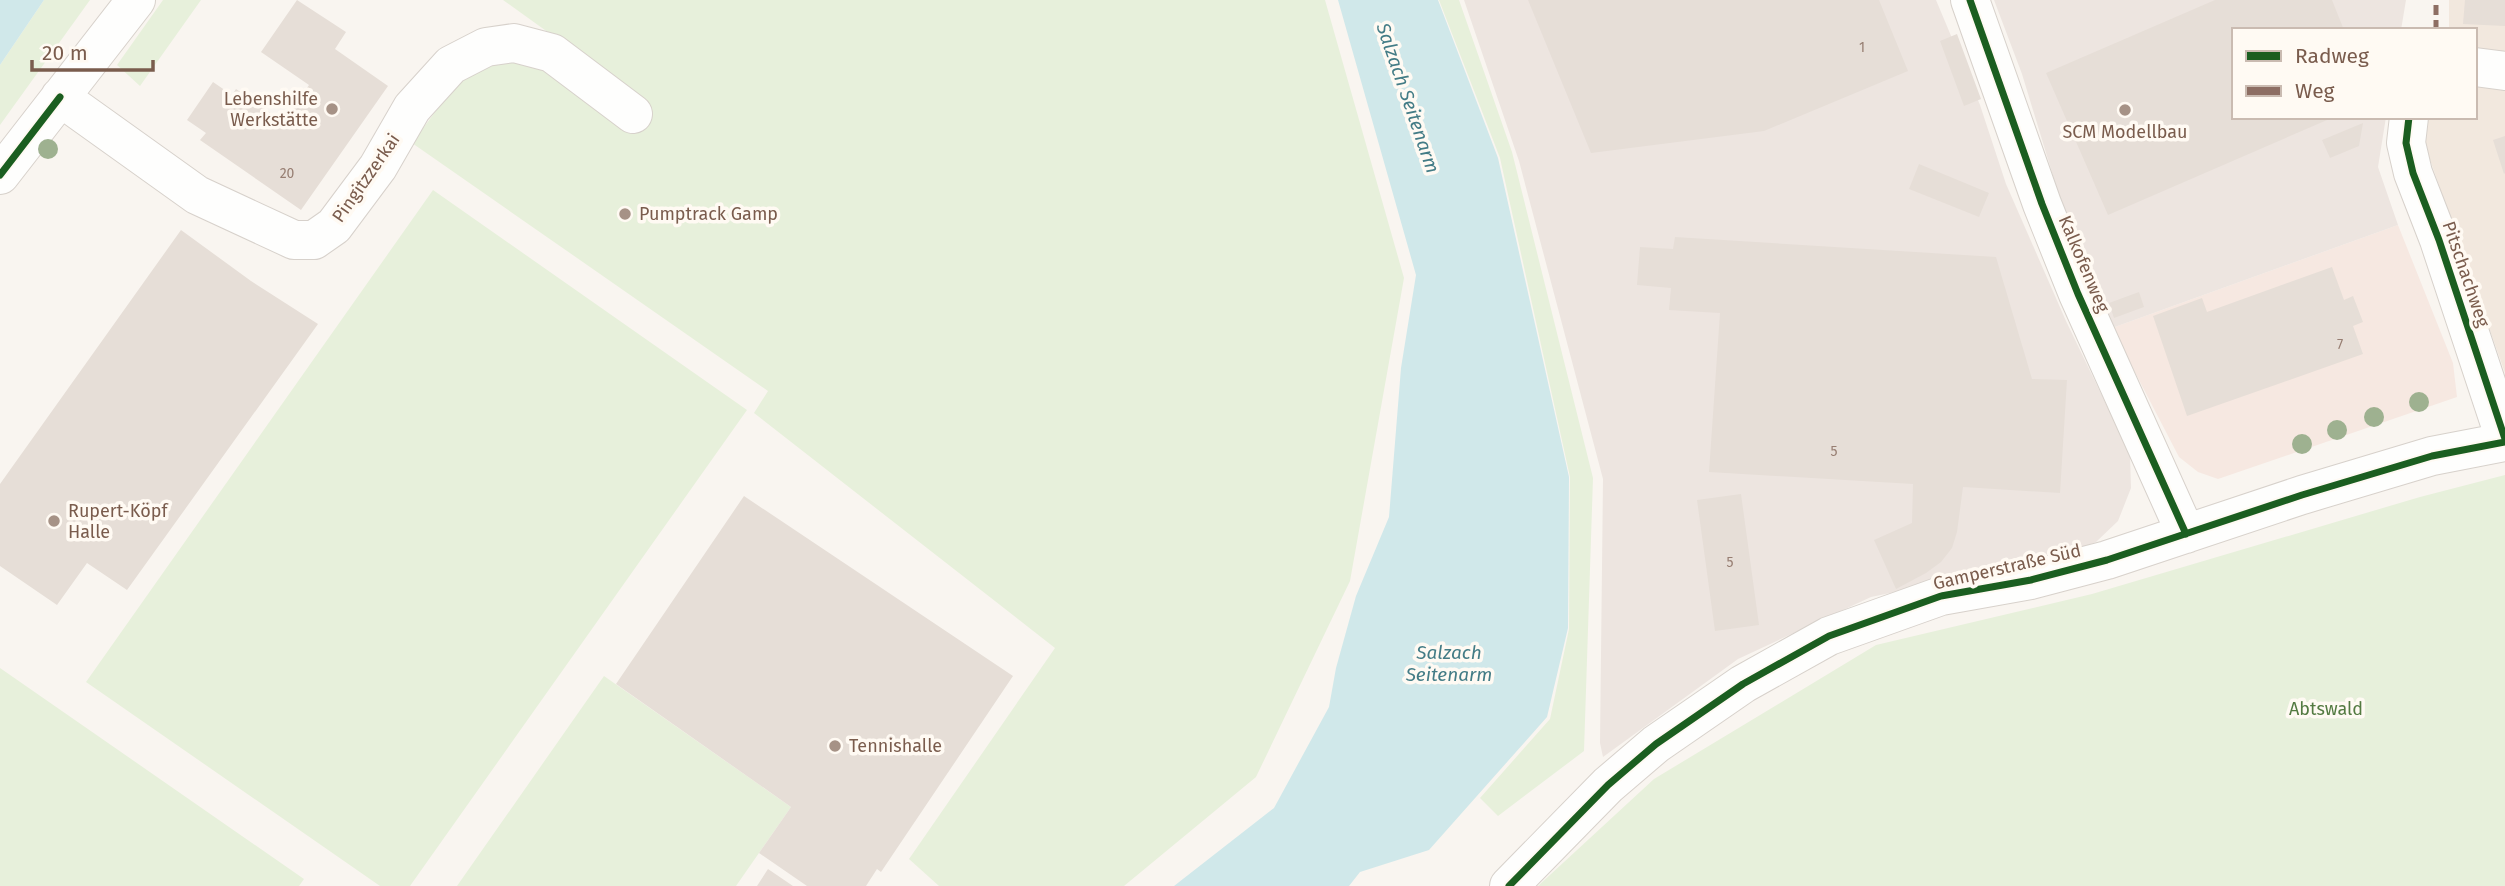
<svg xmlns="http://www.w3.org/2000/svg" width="2505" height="886" font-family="'Fira Sans',sans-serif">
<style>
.residential{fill:#f2e8de}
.commercial{fill:#f6e8e1}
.industrial{fill:#ede5e0}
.green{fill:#e7f0db}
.water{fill:#d0e8ea}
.building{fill:#e6ded7}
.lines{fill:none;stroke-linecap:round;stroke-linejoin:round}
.minor-casing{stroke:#d7d1cb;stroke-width:40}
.minor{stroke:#fefefd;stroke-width:38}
.quiet{stroke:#8d6e63;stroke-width:5;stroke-dasharray:10 5;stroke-linecap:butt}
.cycleway-casing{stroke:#fffaf3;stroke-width:11}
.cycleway{stroke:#1b5e20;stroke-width:7}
.tree{fill:#9eb190}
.poi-dot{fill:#a69286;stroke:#fffaf3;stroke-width:2.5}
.labels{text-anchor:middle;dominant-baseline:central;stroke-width:7;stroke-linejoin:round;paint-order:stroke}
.number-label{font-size:14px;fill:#977e72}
.poi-label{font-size:18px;fill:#7a5c4d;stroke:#fffaf3;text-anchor:start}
.street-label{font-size:18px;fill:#7a5c4d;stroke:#fffaf3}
.park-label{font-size:18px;fill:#537a41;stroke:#fffaf3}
.water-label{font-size:19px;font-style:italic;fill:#437c86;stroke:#fffaf3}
</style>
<rect width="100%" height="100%" fill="#f9f5f0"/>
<path class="residential" d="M2449 0H2505V373L2421 134 2424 117H2475V30H2449Z"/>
<path class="commercial" d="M2398 225 2453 363 2457 397 2218 479 2198 472 2179 457 2112 328Z"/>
<path class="industrial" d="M1464 0H1936L1980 105 2006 184 2066 321 2130 454 2131 488 2118 521 2096 542 2052 559 1871 597 1738 659 1603 757 1600 743 1603 479 1519 161Z
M1994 0H2406L2401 30H2234V117H2386L2378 167 2398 225 2112 328 2071 235 2022 74Z"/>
<path class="green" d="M44 0H90L0 125V65Z
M163 0H201L140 86 117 65Z
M503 0H1325L1404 278 1350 581 1256 777 1124 886H939L909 859 1055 648 754 413 768 391 412 143 456 84 485 61 556 38Z
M1439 0H1459L1512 152 1593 478 1584 751 1498 816 1480 798 1550 719 1569 629 1570 477 1500 158Z
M433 190 747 410 410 886H380L86 682Z
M2505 475V886H1538L1654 779 1876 645 2092 594 2420 497Z
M0 668 304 879 299 886H0Z
M604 676 791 807 736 886H457Z"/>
<path class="water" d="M0 0H44L0 65Z
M1338 0H1438L1498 158 1569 477 1568 628 1547 717 1429 850 1360 872 1349 886H1174L1274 808 1329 707 1336 668 1356 596 1389 517 1401 368 1416 275Z"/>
<path class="building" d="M297 0 346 32 335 49 388 86 301 210 200 140 206 133 187 120 213 82 232 95 236 89 284 122 309 85 261 52Z
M1528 0H1879L1908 71 1764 131 1591 153Z
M2215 0H2332L2344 30H2234V117H2334L2108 215 2046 73Z
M2465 0H2505V26L2463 24Z
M1957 34 1981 99 1964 106 1940 41Z
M2363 123 2359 146 2330 158 2322 140Z
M2505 136V173L2504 174 2493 140Z
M1919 164 1989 193 1979 217 1909 189Z
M181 230 251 281 318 324 127 590 87 563 57 605 0 566V484Z
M1675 237 1996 257 2032 379 2067 380 2060 493 1963 487 1957 532 1952 548 1941 562 1926 573 1896 589 1874 540 1912 523 1913 484 1709 472 1720 313 1669 310 1671 288 1637 285 1640 247 1673 249Z
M2332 267 2344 300 2353 296 2363 322 2353 326 2363 354 2187 416 2153 316 2202 298 2207 312Z
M2139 292 2144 307 2114 318 2109 303Z
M1741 494 1759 625 1715 631 1697 500Z
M744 496 1013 676 881 872 877 869 866 886H807L759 853 791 807 616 684Z
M768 869 793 886H757Z"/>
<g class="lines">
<defs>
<path id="minor" d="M1970 0 2042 204 2078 294 2186 534
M2475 67 2505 71
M60 97 197 195 294 240H314L334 226 378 167 412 108 451 65 486 47 514 43 552 53 633 114
M2409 117 2406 143 2413 173 2439 240 2505 439
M0 175 136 0
M1509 886 1608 785 1656 744 1743 684 1829 636 1941 596 2031 580 2107 560 2302 495 2432 456 2505 442"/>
</defs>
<use href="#minor" class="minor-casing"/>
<use href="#minor" class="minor"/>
<path class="quiet" d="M2436 30V0"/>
<defs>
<path id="cycleway" d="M1970 0 2042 204 2078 294 2186 534
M2409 117 2406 143 2413 173 2439 240 2505 439
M0 175 60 97
M1509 886 1608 785 1656 744 1743 684 1829 636 1941 596 2031 580 2107 560 2302 495 2432 456 2505 442"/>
</defs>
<use href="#cycleway" class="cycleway-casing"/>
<use href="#cycleway" class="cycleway"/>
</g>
<g class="tree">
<circle cx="48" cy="149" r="10"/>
<circle cx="2419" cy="402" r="10"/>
<circle cx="2374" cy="417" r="10"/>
<circle cx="2337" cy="430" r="10"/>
<circle cx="2302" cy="444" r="10"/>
</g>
<g class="poi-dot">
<circle cx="332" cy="109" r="7"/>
<circle cx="2125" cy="110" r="7"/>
<circle cx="625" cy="214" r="7"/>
<circle cx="54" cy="521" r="7"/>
<circle cx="835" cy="746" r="7"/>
</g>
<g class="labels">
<g class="number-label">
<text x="1862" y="47">1</text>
<text x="287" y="173">20</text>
<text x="2340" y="344">7</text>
<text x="1834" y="451">5</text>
<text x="1730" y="562">5</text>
</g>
<g class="poi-label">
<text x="318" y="99" text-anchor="end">Lebenshilfe<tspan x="318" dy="21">Werkstätte</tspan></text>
<text x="2125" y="132" text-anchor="middle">SCM Modellbau</text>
<text x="639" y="214">Pumptrack Gamp</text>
<text x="68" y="511">Rupert-Köpf<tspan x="68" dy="21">Halle</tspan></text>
<text x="849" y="746">Tennishalle</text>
</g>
<g class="street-label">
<text transform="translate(366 178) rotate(-55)">Pingitzzerkai</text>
<text transform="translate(2084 264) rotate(67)">Kalkofenweg</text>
<text transform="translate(2466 274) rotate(71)">Pitschachweg</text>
<text transform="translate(2007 567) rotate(-13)">Gamperstraße Süd</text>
</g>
<g class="park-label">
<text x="2326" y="709">Abtswald</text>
</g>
<g class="water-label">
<text transform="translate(1408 98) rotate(71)">Salzach Seitenarm</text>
<text x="1449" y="652">Salzach<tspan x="1449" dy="22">Seitenarm</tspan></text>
</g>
</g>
<rect x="2232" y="28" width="245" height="91" fill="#fffaf3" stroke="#cabbb1" stroke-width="2"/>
<rect x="2246" y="51" width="35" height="10" fill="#1b5e20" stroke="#cabbb1" stroke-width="2"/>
<text x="2295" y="63" font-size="21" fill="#7a5c4d">Radweg</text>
<rect x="2246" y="86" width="35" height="10" fill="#8d6e63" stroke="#cabbb1" stroke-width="2"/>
<text x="2295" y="98" font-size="21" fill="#7a5c4d">Weg</text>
<path d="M32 60v10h121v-10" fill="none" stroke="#7a5c4d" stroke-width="3.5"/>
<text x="42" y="60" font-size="21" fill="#7a5c4d" stroke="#fffaf3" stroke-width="5" paint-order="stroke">20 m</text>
</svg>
